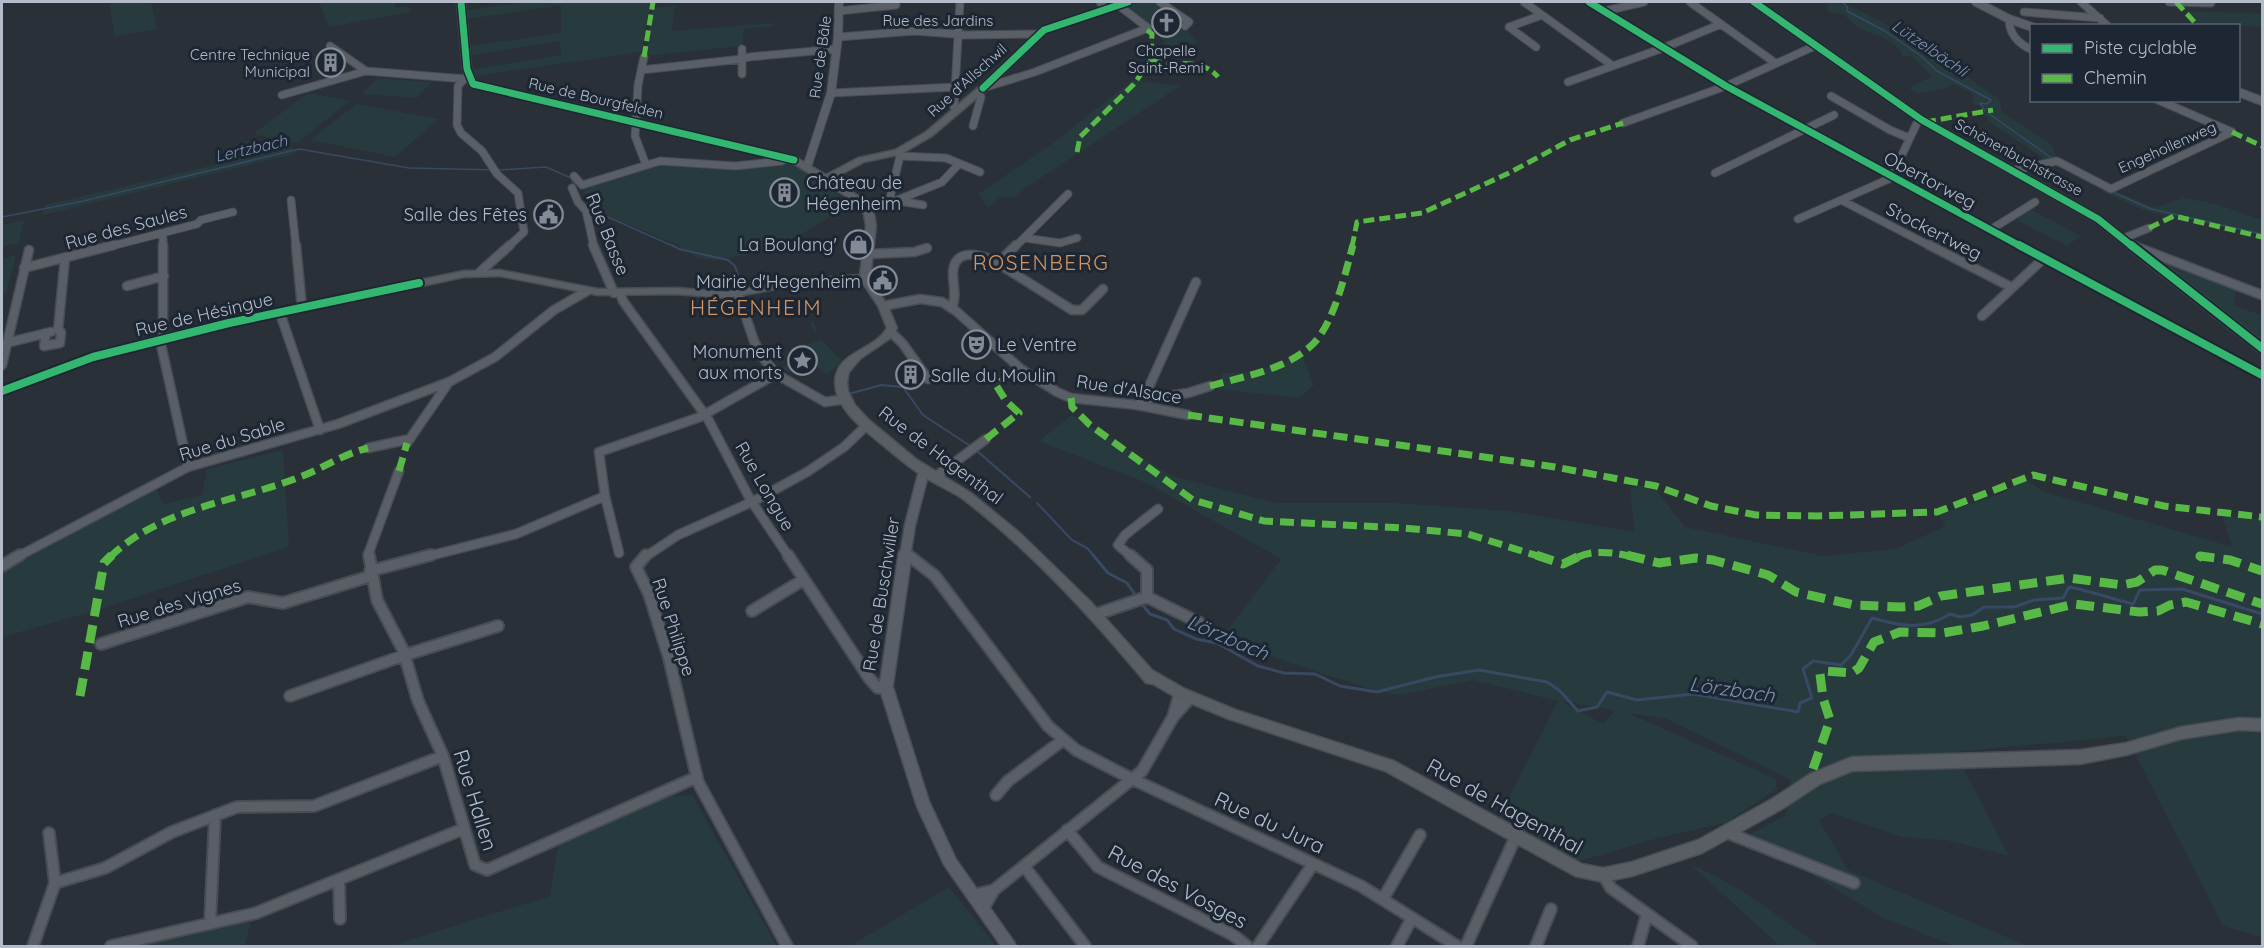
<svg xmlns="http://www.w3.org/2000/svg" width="2264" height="948" font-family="Quicksand,sans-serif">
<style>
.green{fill:#273a3e;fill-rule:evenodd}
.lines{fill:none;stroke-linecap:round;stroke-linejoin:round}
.stream-far2{stroke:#384963;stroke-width:1.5}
.stream-far1{stroke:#384963;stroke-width:2}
.stream{stroke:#384963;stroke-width:3}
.minor-far2-casing{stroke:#484c53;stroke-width:9}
.minor-far1-casing{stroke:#484c53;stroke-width:11}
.minor-casing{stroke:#484c53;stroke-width:14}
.tertiary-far2-casing{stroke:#484c53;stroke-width:10}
.tertiary-far1-casing{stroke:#484c53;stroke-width:13}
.tertiary-casing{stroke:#484c53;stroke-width:16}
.secondary-casing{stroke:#484c53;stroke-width:3}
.minor-far2{stroke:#5a5e66;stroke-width:7}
.minor-far1{stroke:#5a5e66;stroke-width:8}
.minor{stroke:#5a5e66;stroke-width:10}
.tertiary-far2{stroke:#5a5e66;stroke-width:8}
.tertiary-far1{stroke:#5a5e66;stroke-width:10}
.tertiary{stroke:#5a5e66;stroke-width:13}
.secondary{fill:#595d64;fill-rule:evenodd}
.quiet-far2{stroke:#58b947;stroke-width:5;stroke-dasharray:11 5;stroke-linecap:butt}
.quiet-far1{stroke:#58b947;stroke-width:7;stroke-dasharray:14 7;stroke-linecap:butt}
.quiet{stroke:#58b947;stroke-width:9;stroke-dasharray:18 9;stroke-linecap:butt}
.cycleway-far1-casing{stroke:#1d2633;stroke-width:10}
.cycleway-casing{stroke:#1d2633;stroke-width:12}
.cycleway-far1{stroke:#33b770;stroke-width:7}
.cycleway{stroke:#33b770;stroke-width:8}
.labels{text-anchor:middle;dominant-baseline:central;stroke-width:6;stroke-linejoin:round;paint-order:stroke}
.far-street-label{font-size:15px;fill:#b4bcc9;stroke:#1d2633}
.far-poi-label{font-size:15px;fill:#b4bcc9;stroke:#1d2633}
.far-water-label{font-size:16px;font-style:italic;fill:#7c92b1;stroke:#1d2633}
.street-label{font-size:18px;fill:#b4bcc9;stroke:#1d2633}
.poi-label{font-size:18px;fill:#b4bcc9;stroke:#1d2633;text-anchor:end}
.water-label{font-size:20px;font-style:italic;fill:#7c92b1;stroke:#1d2633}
.quarter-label{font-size:21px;letter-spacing:1.5px;fill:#d59563;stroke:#1d2633}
.near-street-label{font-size:21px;fill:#b4bcc9;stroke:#1d2633}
</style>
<rect width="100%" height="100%" fill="#2a3038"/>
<path class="green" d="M109 2H151L157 29 115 36Z
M319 2H396L395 8 409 6 410 12 329 27Z
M524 2H651L641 52 475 76 474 69 561 55 560 41 472 55 471 46 561 33V5L468 19 467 10Z
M1136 2H1157L1188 23 1184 26 1197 43 1168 48 1158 33 1123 6Z
M1829 2C1866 2 1965 76 1999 99L2002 112 2052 145 2057 161 2047 162C2029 146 2007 136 1989 121 1984 117 1984 110 1979 105H1974L1972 93 1953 84 1946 88 1917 94 1909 88 1932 76 1912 57 1903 56C1892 31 1861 39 1844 14L1830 13 1827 9Z
M675 6 672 31 774 23 773 26 744 29 742 46 645 56 653 8Z
M2184 11 2262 14V27L2196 23Z
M378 78 432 82 417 98 362 94Z
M1133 80 1180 86 1024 189 1015 198 1000 197 988 208 978 194 1049 146Z
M308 93 350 101 297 143 253 134Z
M356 104 439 119 395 157 310 140Z
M245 141 289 145 298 153 43 215 45 205 264 153 241 143Z
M658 162 751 167 786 162 797 165 851 204 797 237 774 243 758 253 715 260 697 258 678 245 613 218 592 206 582 187Z
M2111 189 2155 208 2184 198 2216 204 2262 220V234L2148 212 2101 191Z
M2028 208 2081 236 2067 246 2013 218Z
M24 220 19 243 2 247V225Z
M2145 251 2236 284 2234 306 2262 315V342L2169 272 2175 271Z
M16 255 6 293 2 294V259Z
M813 319 818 336 843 362 827 374 811 362 788 373 781 367 798 360 791 350 820 340 810 324Z
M1302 355 1314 385 1299 398 1218 389 1223 373 1256 372Z
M1072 415 1172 476 1275 503H1397L1507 511 1635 532 1630 490 1638 485 1655 489 1685 527 1823 556 1895 549 1946 526 1938 515 2000 494 2025 480 2045 492 2232 547 2222 515 2262 519V937L2223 926 2126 736 1955 752 2009 856 1946 840 1902 837 1832 813 1819 820 1848 870 2028 946H1955L1881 917 1749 835 1786 815 1791 780 1667 719 1628 713 1776 779 1777 789 1725 823 1658 838 1580 861 1570 859 1499 818 1558 701 1473 680 1399 695 1373 690 1220 640 1281 559 1147 483 1039 441ZM1561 701 1615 710V711L1603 724Z
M283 450 289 547 91 612 2 637V558L79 520 156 489 164 504 202 495 207 469Z
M692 795 777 946H390L550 896 558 845 671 796Z
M1690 864C1737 883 1779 917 1820 946H1780Z
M949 887 996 946H850Z
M251 921 245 946H137Z"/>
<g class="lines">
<path class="stream-far2" d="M1842 2 1847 6V11L1885 31 1921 56 1937 71 1991 100 1987 104 1980 103 1985 111
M1988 113 2053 159
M2110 191 2151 209 2262 234
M2 217 79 202 299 149 409 168 499 170 546 167 571 178 582 202 590 209 675 247"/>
<path class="stream-far1" d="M672 245 679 249 728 260 735 266 743 289
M852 393 881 385 903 387 923 415 972 447
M976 450 1030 497
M1037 503 1072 540 1087 548 1095 557"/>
<path class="stream" d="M1093 555 1108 573 1127 583 1136 596
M1141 603 1150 614 1167 620 1174 629 1196 639 1217 643 1258 666 1284 673 1315 674 1340 686 1377 692 1435 677 1479 670 1547 682 1560 691 1578 711 1597 707 1607 692 1637 700 1693 694 1798 712 1800 703 1812 698 1803 669 1813 661 1841 665 1851 655 1872 618C1900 626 1924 631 1950 614L1960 617 1972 615 1984 607H2014L2034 600 2063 598 2069 587C2073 586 2123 602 2133 604L2140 590 2182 589 2262 614"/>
<defs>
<path id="minor-far2" d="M1100 2 1105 10
M1160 2 1189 22 1185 26
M1524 2 1613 66
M1589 2 1726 86 2022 247
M1690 2 1774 62
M2081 2 2108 26
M2169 2 2211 3 2209 2
M839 11 896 5
M1605 11 1644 2
M2024 12 2100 18
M2009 19C2009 34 2019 44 2032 50
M838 37 915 31 967 35 1038 34
M330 46 366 71 466 79
M1536 47 1509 27 1542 15
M641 70 742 59V49
M742 74V59L749 57 836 49
M463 80 458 86 457 125 461 133 482 151 497 174 518 193 524 232 508 247
M1568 82 1663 48 1721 24
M983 88 1035 72 1148 28 1118 5
M831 93 955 87
M282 95 366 71
M1831 96 1890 130 1909 138
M2158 100 2232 132
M956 110 954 107 960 2
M633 122 636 120 638 85 644 57
M636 123 635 136 646 165
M1623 123 1726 86 1815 46
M973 126 981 97 977 93
M900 156 946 158 980 172
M2014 170 2057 161 2111 189 2232 132
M1715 173 1834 115
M574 176 582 185 660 161 735 166 782 161 787 158
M572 188 578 202 586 211 594 247
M291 200 296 247
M899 201 923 205
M1843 201 1932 247
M889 202 900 156 898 153
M866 209 900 199 942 182 959 164
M1798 219 1891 178 1917 123 1922 120
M1990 230 2035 202
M163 233V247
M1025 238 1060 243 1077 238
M2124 238 2149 228
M108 247 197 224 201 220 233 212
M1015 247 1068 194"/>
<path id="minor-far1" d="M163 245V340
M296 245 302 308
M593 245 614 293
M1929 245 2011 287
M2019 245 2262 375
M2134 246 2262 295
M868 254 914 252 927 248
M998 263 1016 245
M24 268 114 245
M480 272 510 245
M127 286 164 276
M620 293 623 301 708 419 750 499 789 557
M738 294 754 341 761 355 776 374 825 402 846 399
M883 306 920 299 942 302 956 311 1021 369 1057 392 1071 398 1137 405 1188 415
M952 307C957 296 953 286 953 274 953 247 980 254 996 262L1072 310H1082L1103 289
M280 313 320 430
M1982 316 2044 258
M891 332 903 344 928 379
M46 333 44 346 60 343 61 332 58 330 65 258
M160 340 188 467
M6 343 51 332
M2 365 29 250
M1143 400 1188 393 1210 386
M1137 405 1143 400 1196 282
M407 443 449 382
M368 448 410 439
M935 477 986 439
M619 553 605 496 599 452 700 417 776 374
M906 554 910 557
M17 557 188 467 338 424 449 382 495 357 554 310 587 291
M370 557 369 552 399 471
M425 557 516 534 605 496
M645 557 678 535 754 501 807 472 844 447 867 425
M1132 557 1118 545 1125 535 1158 509"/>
<path id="minor" d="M369 555 377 600 403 650 418 701 443 756 475 865 487 870 697 777
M646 555 636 567 649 594 669 658 698 782 787 946
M788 555 869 678 878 688 886 687
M908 555 935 576 1048 726 1076 750 1132 779 1361 886 1457 946
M1130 555 1147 570V597
M2 566 20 555
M370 571 431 555
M752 611 803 580
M1097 614 1147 597 1200 623
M101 644 248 597 283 603 371 576
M1180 693 1173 717 1190 698
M290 696 405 655 498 626
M996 795 1008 781 1063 740
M1067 830 1098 867 1233 935 1247 946
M1728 833 1854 883
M1024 866 1085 946
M1603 875 1611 888 1692 946
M339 880 340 919
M55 883 105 868 172 832 237 807 314 806 443 756
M994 890 1142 771 1173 717
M973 895 994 890 983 909
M1383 899 1420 835
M210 924 215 815
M33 946 55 883 49 833
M111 946 256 913 463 829
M1258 946 1313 864
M1397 946 1412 918
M1466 946 1516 836
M1536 946 1551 909
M1638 946 1647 914"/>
<path id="tertiary-far2" d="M1754 2 1922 120 2098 219 2133 247
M1976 2 2009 19 2032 27
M2238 92 2262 101
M807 167 831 93 838 37 839 2"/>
<path id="tertiary-far1" d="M2131 245 2262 348
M905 557 910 525 923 475 926 472"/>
<path id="tertiary" d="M905 555 886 687 923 804 950 862 1009 946"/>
<path id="secondary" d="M457 2H465L471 69 476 82 797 158 826 175 858 158 895 150 926 132 980 86 1041 28 1122 2H1132L1131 4 1047 32 986 90 932 136 901 154 864 162 832 179 863 199 874 214 876 226 870 279 888 306 897 328 892 337 860 359 849 372 847 382 848 391 855 405 869 420 916 459 971 493 1021 534 1091 602 1152 670 1185 689 1236 710 1394 761 1582 864 1603 868 1632 862 1698 840 1772 799 1810 774 1852 757 2080 750 2126 743 2181 727 2239 718 2262 719V731L2239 730 2181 739 2126 755 2080 764 1852 771 1820 784 1782 809 1702 853 1632 876 1603 882 1575 876 1385 771 1229 719 1175 697 1153 684 1146 683C1091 617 1032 552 963 499 950 490 936 485 923 476 908 467 894 454 880 443 862 428 835 408 835 382 836 351 874 351 887 328L878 306 862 282 799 285 726 298 676 294 598 295 500 276 464 277 229 327 96 360 2 395V387L93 353 229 319 464 271 500 270 598 289 676 288 726 292 799 279 860 275 866 226 864 214 857 203 791 162 470 86 465 78 463 69Z"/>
</defs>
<use href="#minor-far2" class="minor-far2-casing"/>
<use href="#minor-far1" class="minor-far1-casing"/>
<use href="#minor" class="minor-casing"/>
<use href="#tertiary-far2" class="tertiary-far2-casing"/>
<use href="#tertiary-far1" class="tertiary-far1-casing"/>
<use href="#tertiary" class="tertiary-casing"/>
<use href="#secondary" class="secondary-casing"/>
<use href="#minor-far2" class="minor-far2"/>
<use href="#minor-far1" class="minor-far1"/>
<use href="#minor" class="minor"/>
<use href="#tertiary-far2" class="tertiary-far2"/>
<use href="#tertiary-far1" class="tertiary-far1"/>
<use href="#tertiary" class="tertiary"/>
<use href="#secondary" class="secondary"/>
<path class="quiet-far2" d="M2176 2 2198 26
M1147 30 1152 34 1151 60
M644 57 653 2
M1151 60C1174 68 1201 56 1218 77
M1925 122 1993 110
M2232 132 2262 146
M1077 152 1080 137 1134 84 1151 60
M2149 228 2174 216 2262 237
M1352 247 1357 222 1422 213 1509 173 1570 140 1623 123"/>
<path class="quiet-far1" d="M1210 386C1244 376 1286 370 1313 344 1334 323 1345 274 1353 245
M1071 398 1072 407 1090 425 1193 500 1264 521 1403 528 1468 534 1541 557
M1188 415 1555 467 1656 486 1711 506 1756 515 1817 516 1937 512 2033 475 2164 506 2262 517
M986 439 1019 413 1006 401 996 385 1018 369
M399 471 407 443
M110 557C162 507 236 502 300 477 324 468 343 454 368 448
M1578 557C1595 549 1616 553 1634 557
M2201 557H2207"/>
<path class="quiet" d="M1536 555 1563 564 1582 555
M1627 555 1659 563 1696 558 1713 560 1768 575 1796 592 1854 605 1899 607 1918 606 1941 596 2069 578 2122 585 2137 582 2155 570H2162L2262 604
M2203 558 2200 556 2230 560 2262 571
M80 696 104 563 112 555
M1813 769 1830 720 1823 698 1820 674 1825 671 1852 673 1859 668 1874 642 1900 632 1943 633 1983 626 2074 604 2139 612 2158 611 2170 605 2186 602 2262 624"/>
<defs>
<path id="cycleway-far1" d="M461 2 467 69 473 84 794 160
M1589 2 1726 86 2022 247
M1754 2 1922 120 2098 219 2133 247
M983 88 1044 30 1128 2"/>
<path id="cycleway" d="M2019 245 2262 375
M2131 245 2262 348
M2 391 93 357 229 323 419 283"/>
</defs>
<use href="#cycleway-far1" class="cycleway-far1-casing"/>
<use href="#cycleway" class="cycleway-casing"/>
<use href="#cycleway-far1" class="cycleway-far1"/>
<use href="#cycleway" class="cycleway"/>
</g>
<defs>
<symbol id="church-ring" viewBox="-11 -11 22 22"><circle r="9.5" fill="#1d2633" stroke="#848b96" stroke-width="1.5"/><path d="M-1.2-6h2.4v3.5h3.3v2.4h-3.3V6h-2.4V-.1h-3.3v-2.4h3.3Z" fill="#848b96"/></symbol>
<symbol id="building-ring" viewBox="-11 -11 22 22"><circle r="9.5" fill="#1d2633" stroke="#848b96" stroke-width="1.5"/><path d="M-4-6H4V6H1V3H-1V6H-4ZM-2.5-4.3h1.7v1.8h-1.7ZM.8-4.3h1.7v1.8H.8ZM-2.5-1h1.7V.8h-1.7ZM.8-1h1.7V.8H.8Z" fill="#848b96"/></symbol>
<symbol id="civic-ring" viewBox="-11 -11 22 22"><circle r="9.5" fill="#1d2633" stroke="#848b96" stroke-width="1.5"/><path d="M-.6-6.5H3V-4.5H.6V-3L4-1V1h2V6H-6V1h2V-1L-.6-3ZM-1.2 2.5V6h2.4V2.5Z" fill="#848b96"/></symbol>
<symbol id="shop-ring" viewBox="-11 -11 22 22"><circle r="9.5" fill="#1d2633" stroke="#848b96" stroke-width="1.5"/><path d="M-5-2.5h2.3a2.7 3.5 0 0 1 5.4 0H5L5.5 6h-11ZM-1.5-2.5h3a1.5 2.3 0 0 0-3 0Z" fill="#848b96"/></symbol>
<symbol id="theatre-ring" viewBox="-11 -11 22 22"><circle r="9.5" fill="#1d2633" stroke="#848b96" stroke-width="1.5"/><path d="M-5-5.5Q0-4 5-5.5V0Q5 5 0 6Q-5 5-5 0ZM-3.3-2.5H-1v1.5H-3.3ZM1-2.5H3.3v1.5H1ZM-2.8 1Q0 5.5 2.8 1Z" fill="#848b96"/></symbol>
<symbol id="sight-ring" viewBox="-11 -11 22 22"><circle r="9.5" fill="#1d2633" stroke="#848b96" stroke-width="1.5"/><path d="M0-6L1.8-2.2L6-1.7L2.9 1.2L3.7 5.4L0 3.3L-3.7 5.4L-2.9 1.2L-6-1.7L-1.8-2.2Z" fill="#848b96"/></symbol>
</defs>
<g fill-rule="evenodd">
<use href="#church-ring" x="1150" y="6" width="33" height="33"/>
<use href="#building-ring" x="314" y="46" width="33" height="33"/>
<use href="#building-ring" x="768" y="176" width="33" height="33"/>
<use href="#civic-ring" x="532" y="198" width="33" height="33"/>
<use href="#shop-ring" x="842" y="228" width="33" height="33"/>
<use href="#civic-ring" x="866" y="264" width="33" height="33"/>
<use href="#theatre-ring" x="960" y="328" width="33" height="33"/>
<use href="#sight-ring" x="786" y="344" width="33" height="33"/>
<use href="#building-ring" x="894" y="358" width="33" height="33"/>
</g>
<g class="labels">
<g class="far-street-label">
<text x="938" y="20">Rue des Jardins</text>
<text transform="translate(820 57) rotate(-82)">Rue de Bâle</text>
<text transform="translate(967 80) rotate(-42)">Rue d'Allschwil</text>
<text transform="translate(596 98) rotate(13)">Rue de Bourgfelden</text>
<text transform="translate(2167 147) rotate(-24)">Engehollenweg</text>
<text transform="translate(2019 157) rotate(29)">Schönenbuchstrasse</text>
</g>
<g class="far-poi-label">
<text x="1166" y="50">Chapelle<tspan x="1166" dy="17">Saint-Remi</tspan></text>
<text x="310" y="54" text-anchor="end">Centre Technique<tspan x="310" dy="17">Municipal</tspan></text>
</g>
<g class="far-water-label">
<text transform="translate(1930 48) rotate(34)">Lützelbächli</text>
<text transform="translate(251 148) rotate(-13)">Lertzbach</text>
</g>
<g class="street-label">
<text transform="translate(1930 180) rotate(28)">Obertorweg</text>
<text transform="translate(126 227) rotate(-15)">Rue des Saules</text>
<text transform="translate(1934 231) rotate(27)">Stockertweg</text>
<text transform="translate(608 234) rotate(68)">Rue Basse</text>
<text transform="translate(204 314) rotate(-13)">Rue de Hésingue</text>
<text transform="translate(1129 389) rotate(9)">Rue d'Alsace</text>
<text transform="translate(232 439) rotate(-17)">Rue du Sable</text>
<text transform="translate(941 455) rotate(37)">Rue de Hagenthal</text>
<text transform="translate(765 486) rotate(60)">Rue Longue</text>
<text transform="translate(881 594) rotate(-81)">Rue de Buschwiller</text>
<text transform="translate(179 603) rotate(-17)">Rue des Vignes</text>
<text transform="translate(674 627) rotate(72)">Rue Philippe</text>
</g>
<g class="poi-label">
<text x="806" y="182" text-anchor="start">Château de<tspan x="806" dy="21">Hégenheim</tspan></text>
<text x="527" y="214">Salle des Fêtes</text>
<text x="837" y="244">La Boulang'</text>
<text x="861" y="281">Mairie d'Hegenheim</text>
<text x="997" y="344" text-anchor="start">Le Ventre</text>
<text x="782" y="351">Monument<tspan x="782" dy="21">aux morts</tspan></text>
<text x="931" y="375" text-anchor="start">Salle du Moulin</text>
</g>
<g class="water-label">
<text transform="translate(1228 637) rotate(23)">Lörzbach</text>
<text transform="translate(1732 689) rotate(8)">Lörzbach</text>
</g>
<g class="quarter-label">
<text x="1041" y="262">ROSENBERG</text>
<text x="756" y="307">HÉGENHEIM</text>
</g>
<g class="near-street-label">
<text transform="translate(476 800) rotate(73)">Rue Hallen</text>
<text transform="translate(1505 806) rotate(29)">Rue de Hagenthal</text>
<text transform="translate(1270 822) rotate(25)">Rue du Jura</text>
<text transform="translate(1178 886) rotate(28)">Rue des Vosges</text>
</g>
</g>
<rect width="2264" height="948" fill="none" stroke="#b4bcc9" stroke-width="6"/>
<rect x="2030" y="24" width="210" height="78" fill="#1d2633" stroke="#59626f" stroke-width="1.5"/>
<rect x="2042" y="44" width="30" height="9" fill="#33b770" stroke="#59626f" stroke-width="1.5"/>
<text x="2084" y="54" font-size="18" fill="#b4bcc9">Piste cyclable</text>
<rect x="2042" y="74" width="30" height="9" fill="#58b947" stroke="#59626f" stroke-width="1.5"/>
<text x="2084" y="84" font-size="18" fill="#b4bcc9">Chemin</text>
</svg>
